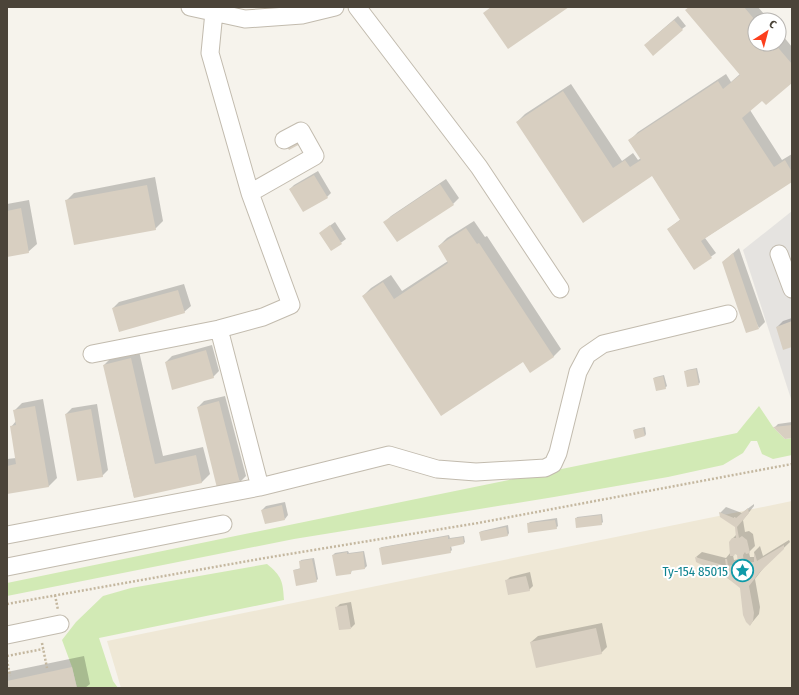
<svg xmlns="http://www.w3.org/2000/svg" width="799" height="695" font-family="'Fira Sans Condensed',sans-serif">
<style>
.education{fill:#efe8d6}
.green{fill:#d2eab5}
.parking{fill:#e5e3e0}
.shadow{fill:#0003;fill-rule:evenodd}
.building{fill:#d8cfc1}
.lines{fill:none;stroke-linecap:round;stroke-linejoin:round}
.minor-casing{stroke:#c2bbae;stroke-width:19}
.path{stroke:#c4b79f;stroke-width:2.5;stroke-dasharray:2 2;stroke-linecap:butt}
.minor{stroke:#fff;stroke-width:17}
.labels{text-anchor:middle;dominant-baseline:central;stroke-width:4;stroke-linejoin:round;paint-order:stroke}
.culture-label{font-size:13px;fill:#0d838f;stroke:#fff;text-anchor:end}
</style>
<rect width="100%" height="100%" fill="#f6f3ec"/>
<path class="education" d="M792 501V688H121L107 641Z"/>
<path class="green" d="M759 406 773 427 785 439 792 438V455L773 459 762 454 757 441H751L743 453 723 465 668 477 554 497 294 539 7 596V583L737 433Z
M267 564C282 576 283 582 284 600L99 638 113 681 118 688H77L72 667 62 640 76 622 103 596 131 588Z"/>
<path class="parking" d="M792 211V402L743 250Z"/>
<path class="shadow" d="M690 7H758L769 20H755V44H779V31L792 47V82L762 100 750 110 782 160 792 154V181L705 238 716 253 694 269 668 229 681 219 652 175 583 222 517 122 525 114 571 84 622 161 633 153 638 160 641 158 629 141 638 132 726 74 731 82 740 74Z
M678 16 686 26 682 29 649 41Z
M318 171 331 193 327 197 290 189 294 185Z
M155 177 163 221 155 229 66 201 74 193Z
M446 179 459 198 453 204 385 222 391 216Z
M29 200 37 244 28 252 7 256V204Z
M474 221 485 237 487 236 561 349 553 357 524 361 363 296 371 288 391 275 402 291 448 261 439 246 447 238Z
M335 222 346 239 331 250 320 233Z
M739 248 765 322 759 328 723 262Z
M184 284 191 306 184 312 113 308 119 302Z
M792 318V346L777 327 783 321Z
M212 345 219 371 213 377 166 362 172 356Z
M139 351 163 456 203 447 210 474 202 482 134 497 104 365 112 357Z
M697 368 700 382 699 384 685 372 687 370Z
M664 375 667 386 665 388 654 378 656 377Z
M225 396 246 476 240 482 198 407 204 401Z
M43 399 57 478 49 486 7 493V459L16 458 11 427 16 421 14 411 22 403Z
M97 404 108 470 102 476 66 414 72 408Z
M792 422V437L775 427 778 424Z
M645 427 646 434 645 436 634 430 636 429Z
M285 502 288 515 285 519 262 510 266 506Z
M754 504V506L743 520 745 532 749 531 753 534 755 546 749 552 750 557H755L754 552 760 546 763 556 789 540 790 542 765 566 755 579 760 607 759 614 750 625 741 587 696 557 702 552 726 558 731 552 733 538 736 535V527L720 513 726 507 742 513ZM735 553 738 555 739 559 734 560 733 555Z
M602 514 603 522 601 524 576 519 577 517Z
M557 518 558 526 556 528 528 524 530 522Z
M508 525 509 533 508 535 480 532 482 531Z
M449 535 450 538 464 536 465 542 464 543 451 546 452 550 450 552 380 548 382 547Z
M348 551 349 553 364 551 367 566 365 568 352 570 351 573 333 555 335 553Z
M314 558 318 579 316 581 294 570 301 568 300 562 301 560Z
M530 572 533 586 529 590 506 581 510 577Z
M351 602 355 624 351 628 336 608 340 604Z
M602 623 607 647 601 653 531 642 538 636Z
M84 656 90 684 85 688H7V672Z"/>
<path class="building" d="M491 7H569L508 49 483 13Z
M689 7H744L755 20V44H775L792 64V83L766 105 762 101 742 118 774 167 785 160 792 172V182L701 241 712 258 694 270 667 229 680 220 652 176 583 223 516 122 563 91 613 168 625 160 630 167 641 160 628 140 718 81 723 89 740 75 685 10Z
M674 20 683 30 653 56 644 45Z
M298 136 302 143 289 150 285 143Z
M314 175 328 198 303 212 289 189Z
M440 184 454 205 397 242 383 222Z
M147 185 156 230 74 245 65 200Z
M21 208 29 253 7 257V211Z
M330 225 342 244 331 251 319 233Z
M466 228 477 244 479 243 554 357 530 373 523 362 441 416 362 296 383 282 394 299 448 263 438 246Z
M733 253 759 329 746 333 722 262Z
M178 290 185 313 119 332 112 308Z
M792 321V347L783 350 776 327Z
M206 350 214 378 172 390 165 362Z
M131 358 155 464 196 455 202 483 134 498 103 365Z
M696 369 699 385 687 387 684 371Z
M663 376 666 389 656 391 653 378Z
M219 401 240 483 217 488 197 407Z
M35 406 49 487 7 494V466L16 464 10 426 16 425 13 410Z
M91 409 103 477 77 481 65 414Z
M792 425V438L785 439 773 427Z
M643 428 645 436 635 439 633 430Z
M282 505 285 520 265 524 261 510Z
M748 508 749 513 737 527 739 538 742 536 747 540 750 553 746 554 745 552 743 555 744 563 754 562V555L755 554 757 561 784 545V549L760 572 749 586 754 613 753 621 750 626 746 622 743 615 740 588 726 577 696 562 695 557 726 566 725 559H727L728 566 738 564 737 555 735 554 734 556H730L729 542 732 538H736L735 527 720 517 719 512 734 518V517H735L736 518Z
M601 515 602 525 576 528 575 518Z
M555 520 557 529 528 533 527 523Z
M506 527 508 536 481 541 479 532Z
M448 536V539L463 537 464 544 450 547 451 553 382 565 379 548Z
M347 552V554L363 552 365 569 351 571V574L336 576 332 555Z
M312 559 317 582 296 586 293 570 300 569 299 561Z
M526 576 530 591 508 595 505 580Z
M347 605 351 629 339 630 335 607Z
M596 628 602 654 536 668 530 642Z
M72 667 77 688H7V681Z"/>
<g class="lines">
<defs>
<path id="minor" d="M190 7 245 19 302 15 335 7
M357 7 479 167 560 289
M250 193 315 156 301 131 284 140
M779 254 792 289
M92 354 219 329 263 317 291 305 250 193 210 53 214 12
M260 487 389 455 437 469 476 472 545 468 553 464 558 453 578 372 587 355 603 344 728 314
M7 535 260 487 219 329
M7 567 223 524
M7 635 60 624"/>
</defs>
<use href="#minor" class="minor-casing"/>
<path class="path" d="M55 595 58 610
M7 604 265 558 478 523 792 464
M42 643 47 668
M7 656 43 649
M7 660 10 676"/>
<use href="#minor" class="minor"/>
</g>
<defs>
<symbol id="sight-ring" viewBox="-11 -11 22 22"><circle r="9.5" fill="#fff" stroke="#0f9aa8" stroke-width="1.5"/><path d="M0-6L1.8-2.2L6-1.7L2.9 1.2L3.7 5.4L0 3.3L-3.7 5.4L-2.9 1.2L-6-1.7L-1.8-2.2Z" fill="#0f9aa8"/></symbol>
</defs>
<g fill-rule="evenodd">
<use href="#sight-ring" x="730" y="558" width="25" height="25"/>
</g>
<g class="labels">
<g class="culture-label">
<text x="728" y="571">Ту-154 85015</text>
</g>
</g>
<rect width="799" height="695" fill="none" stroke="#4b4439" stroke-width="16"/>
<g transform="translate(767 32) rotate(36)"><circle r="19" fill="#ffffff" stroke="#b7b4b0"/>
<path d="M0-3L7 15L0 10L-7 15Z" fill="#fc3f1d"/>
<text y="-6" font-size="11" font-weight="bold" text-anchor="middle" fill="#4b4439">С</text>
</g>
</svg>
